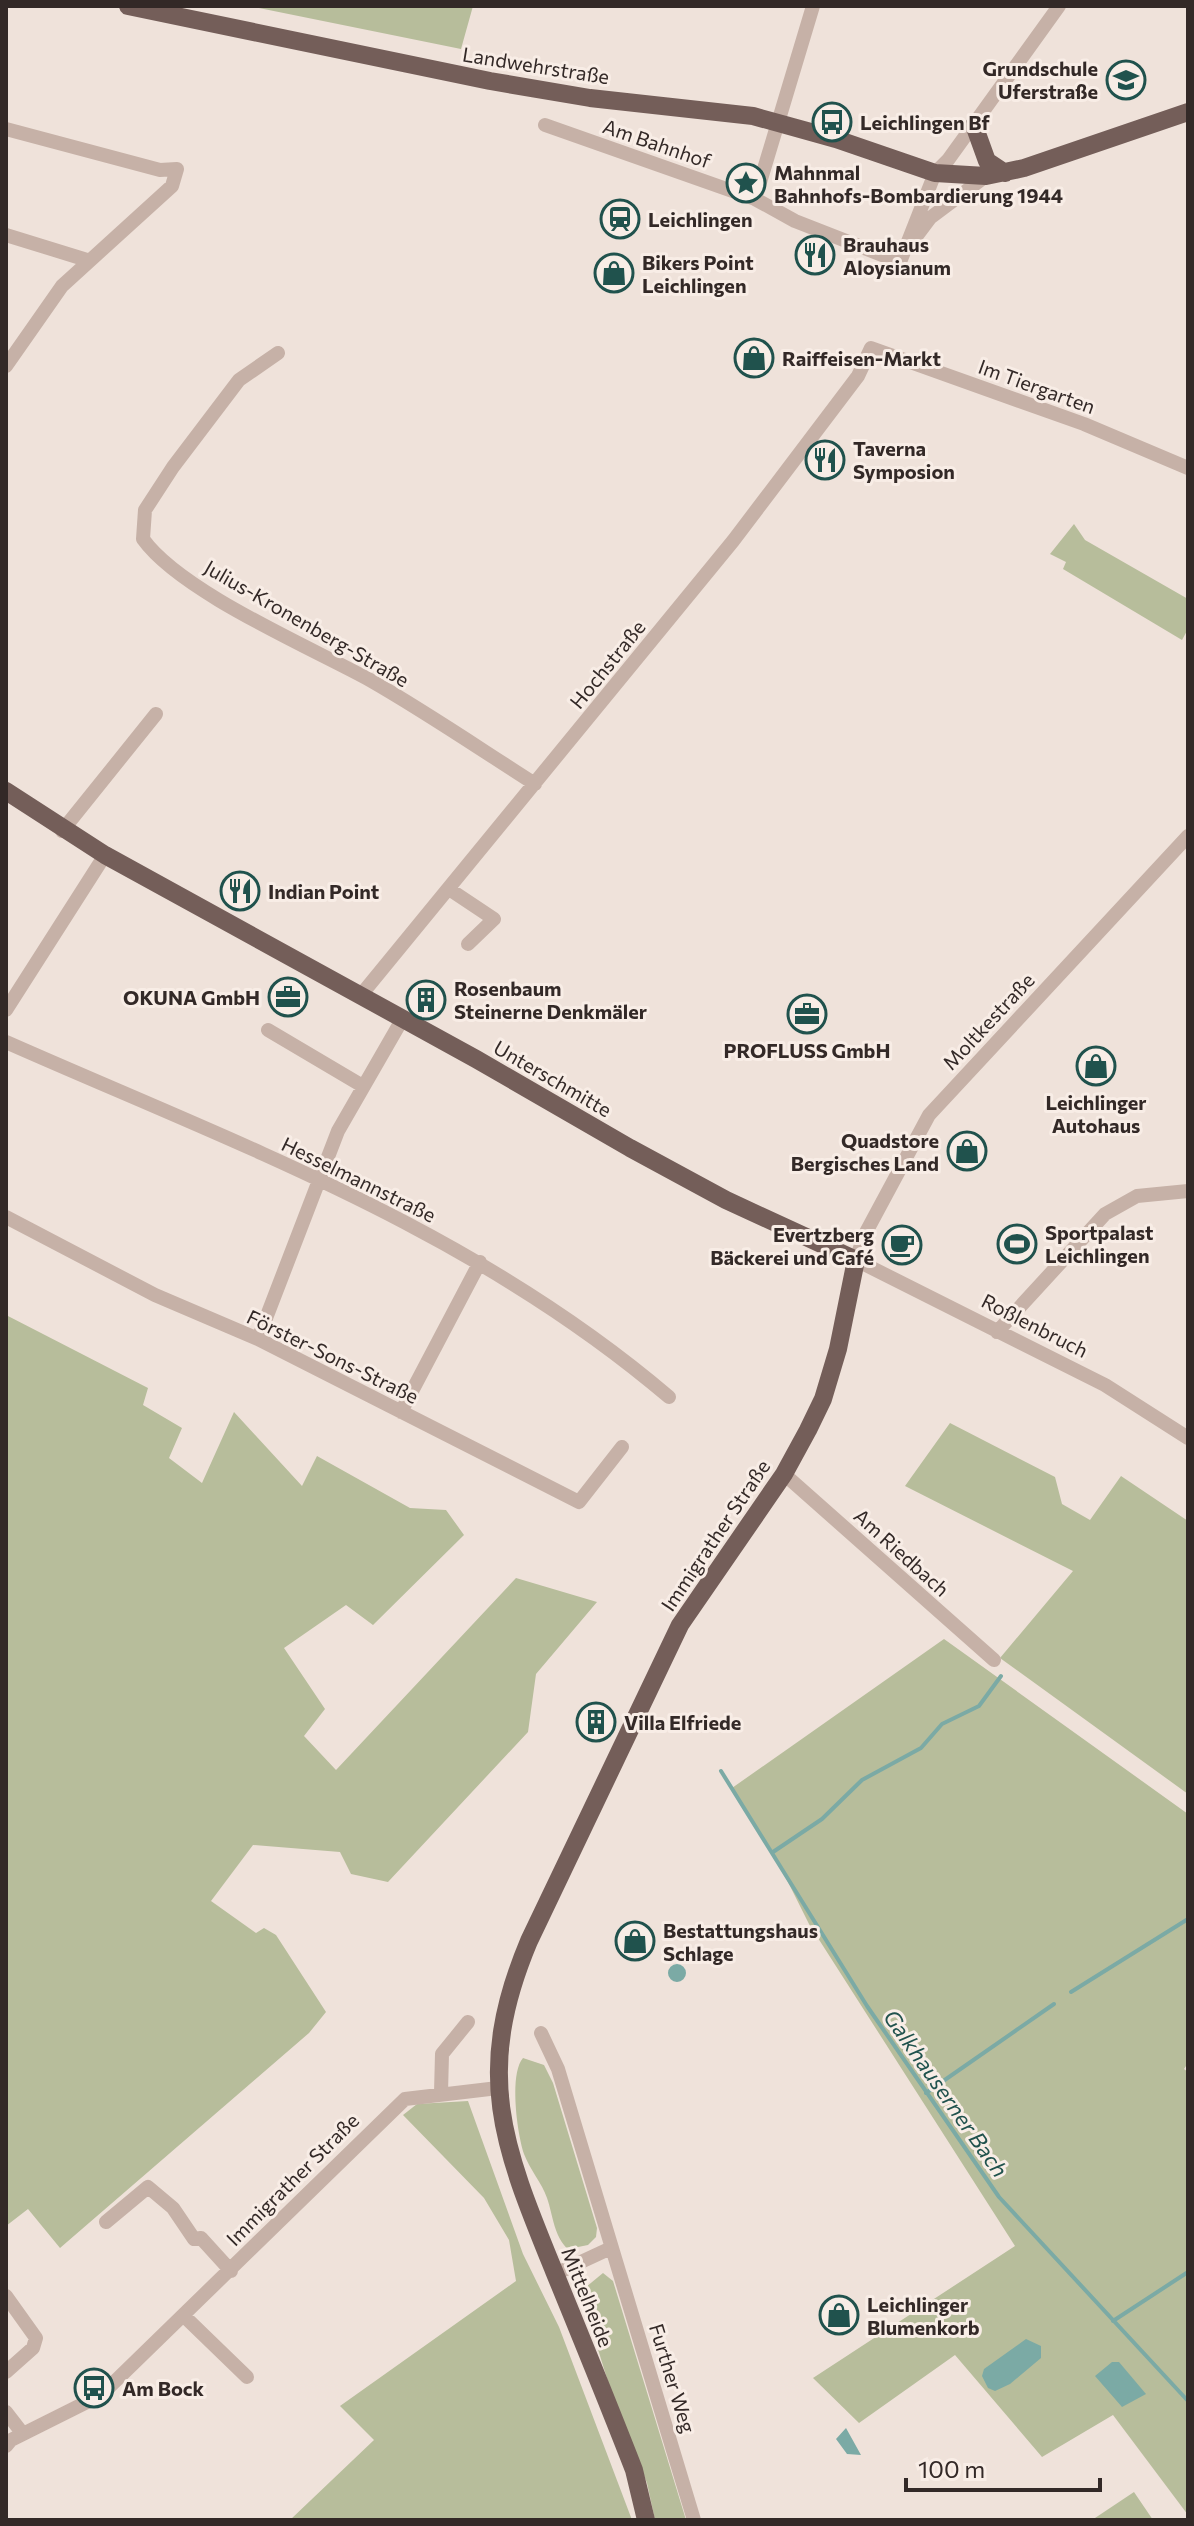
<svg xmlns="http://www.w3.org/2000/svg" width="1194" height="2526" font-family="Commissioner,sans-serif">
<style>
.green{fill:#b7bd9b}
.water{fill:#7baaa5}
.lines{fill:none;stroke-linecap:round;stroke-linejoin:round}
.stream{stroke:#7baaa5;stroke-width:4}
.minor{stroke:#c6b1a7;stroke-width:14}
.major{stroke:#745e59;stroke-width:18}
.labels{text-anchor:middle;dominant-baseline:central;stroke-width:6;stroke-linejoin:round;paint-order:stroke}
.street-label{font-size:20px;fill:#332927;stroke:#f8ede6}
.poi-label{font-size:20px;font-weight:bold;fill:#332927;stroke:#f8ede6;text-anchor:start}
.water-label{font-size:22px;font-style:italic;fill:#20524d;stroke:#f8ede6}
</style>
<rect width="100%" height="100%" fill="#efe2da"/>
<path class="green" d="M249 6H473L461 49Z
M1074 524 1085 540 1188 599V629L1182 640 1063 569 1066 562 1050 554Z
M6 1315 148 1388 143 1405 182 1428 169 1458 202 1483 234 1412 302 1486 317 1456 410 1508 446 1510 464 1535 373 1625 346 1605 284 1648 325 1709 304 1736 336 1770 516 1578 597 1602 536 1674 528 1732 388 1882 351 1874 340 1852 253 1845 211 1901 256 1933 264 1928 276 1935 326 2012 309 2033 60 2248 28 2209 6 2226Z
M950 1423 1055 1477 1062 1504 1090 1520 1121 1476 1188 1521V1794L1000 1658 1073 1571 905 1486Z
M944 1639 1188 1814V2063L1184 2069 1188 2072V2515L1113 2415 1042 2457 955 2355 859 2423 813 2378 1015 2246 809 1924 773 1852 732 1788Z
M523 2058 544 2065 553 2083 597 2228 596 2237 588 2245 568 2249C554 2237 553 2215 547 2198 542 2183 530 2170 524 2154 517 2133 509 2074 523 2058Z
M468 2101 523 2254 559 2327 632 2520H290L374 2440 340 2406 516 2281 509 2240 484 2198 403 2115 417 2104Z
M603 2273 613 2281 686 2520H655L647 2483 611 2391 580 2292Z
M1134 2492 1153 2520H1092Z"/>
<path class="water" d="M668 1973a9 9 0 1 1 18 0a9 9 0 1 1-18 0Z
M1026 2339 1041 2346V2358L1010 2384 995 2391 988 2388 982 2376 984 2369Z
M1112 2362H1119L1146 2394 1122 2407 1095 2376Z
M846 2428 861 2455 847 2454 836 2439Z"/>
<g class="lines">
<path class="stream" d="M721 1771 867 2006 999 2197 1188 2401
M773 1852 822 1819 862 1780 921 1748 942 1724 979 1706 1001 1676
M1071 1992 1188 1919
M926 2093 1054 2004
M1113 2321 1188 2272"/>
<path class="minor" d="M545 125 755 199 795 221 900 262
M6 129 160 170 177 169 172 186 62 286 6 366
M755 199 813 6
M6 235 87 260
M915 238 930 218 986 176
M900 262 935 173 948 160 1059 6
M278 353 239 380 173 467 145 510 143 539C181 592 310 647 370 680 426 712 480 749 535 784
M62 831 156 714
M1188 836 929 1115 864 1236 856 1260 1105 1385 1188 1438
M449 889 494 919 468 944
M361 995 733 541 858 376 871 348 1084 424 1188 468
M6 1010 105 855
M268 1030 361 1085
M6 1042C239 1145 472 1229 669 1397
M6 1217 155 1295 258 1339 579 1502 622 1447
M997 1332 1105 1214 1137 1196 1188 1191
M258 1339 338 1131 403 1018
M401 1412 480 1262
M784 1474 994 1660
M541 2033 558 2069 694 2520
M441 2093 442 2054 468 2022
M106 2222 148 2187 173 2208 194 2239 201 2238 231 2271
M555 2274 611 2248
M6 2296 36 2338 33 2348 6 2372
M184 2316 247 2377
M6 2412 23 2434
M6 2446 11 2440 101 2395 405 2099 498 2088"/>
<path class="major" d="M128 6 490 81 590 98 753 116 836 139 935 173 986 176 1024 168 1188 112
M974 125 987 161 1005 173
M6 791 105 855 476 1059 630 1148 726 1200 856 1260 838 1349 823 1399 808 1430 784 1474 680 1625 529 1941C473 2074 503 2146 554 2271 581 2337 608 2403 634 2470L646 2520"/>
</g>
<defs>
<symbol id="school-ring" viewBox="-11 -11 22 22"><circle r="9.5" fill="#f8ede6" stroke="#20524d" stroke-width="1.5"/><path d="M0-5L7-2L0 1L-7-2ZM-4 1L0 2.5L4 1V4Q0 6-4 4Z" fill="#20524d"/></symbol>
<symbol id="bus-ring" viewBox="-11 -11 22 22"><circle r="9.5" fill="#f8ede6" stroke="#20524d" stroke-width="1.5"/><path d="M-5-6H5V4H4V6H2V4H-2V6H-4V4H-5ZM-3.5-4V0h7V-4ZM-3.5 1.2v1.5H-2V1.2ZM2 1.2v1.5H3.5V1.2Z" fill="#20524d"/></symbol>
<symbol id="sight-ring" viewBox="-11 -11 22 22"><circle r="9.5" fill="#f8ede6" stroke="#20524d" stroke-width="1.5"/><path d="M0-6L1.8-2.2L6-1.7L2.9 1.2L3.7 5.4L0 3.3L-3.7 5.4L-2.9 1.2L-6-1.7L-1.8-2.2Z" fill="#20524d"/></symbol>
<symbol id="station-ring" viewBox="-11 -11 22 22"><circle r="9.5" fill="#f8ede6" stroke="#20524d" stroke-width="1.5"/><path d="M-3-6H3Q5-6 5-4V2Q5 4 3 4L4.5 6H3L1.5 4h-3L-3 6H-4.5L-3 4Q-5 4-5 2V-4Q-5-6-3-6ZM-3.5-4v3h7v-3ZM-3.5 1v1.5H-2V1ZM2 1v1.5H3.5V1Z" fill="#20524d"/></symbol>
<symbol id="restaurant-ring" viewBox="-11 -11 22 22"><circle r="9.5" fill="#f8ede6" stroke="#20524d" stroke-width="1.5"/><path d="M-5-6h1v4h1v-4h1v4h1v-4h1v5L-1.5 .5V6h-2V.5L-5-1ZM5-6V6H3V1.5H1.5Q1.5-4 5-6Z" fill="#20524d"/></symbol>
<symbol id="shop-ring" viewBox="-11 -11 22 22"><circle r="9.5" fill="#f8ede6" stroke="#20524d" stroke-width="1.5"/><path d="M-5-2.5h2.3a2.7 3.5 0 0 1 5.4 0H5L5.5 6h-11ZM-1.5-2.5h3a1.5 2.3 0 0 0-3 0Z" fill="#20524d"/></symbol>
<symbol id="office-ring" viewBox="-11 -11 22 22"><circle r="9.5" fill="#f8ede6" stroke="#20524d" stroke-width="1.5"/><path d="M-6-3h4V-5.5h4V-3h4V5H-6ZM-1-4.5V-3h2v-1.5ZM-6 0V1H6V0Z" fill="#20524d"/></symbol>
<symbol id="building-ring" viewBox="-11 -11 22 22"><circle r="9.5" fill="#f8ede6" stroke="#20524d" stroke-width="1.5"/><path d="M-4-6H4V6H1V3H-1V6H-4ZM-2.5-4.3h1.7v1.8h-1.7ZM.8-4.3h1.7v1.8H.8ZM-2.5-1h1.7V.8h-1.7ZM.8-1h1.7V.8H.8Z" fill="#20524d"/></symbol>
<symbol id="stadium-ring" viewBox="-11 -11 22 22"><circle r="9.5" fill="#f8ede6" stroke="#20524d" stroke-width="1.5"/><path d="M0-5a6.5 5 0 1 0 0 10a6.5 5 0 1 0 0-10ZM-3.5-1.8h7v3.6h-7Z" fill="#20524d"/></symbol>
<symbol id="cafe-ring" viewBox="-11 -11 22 22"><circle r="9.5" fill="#f8ede6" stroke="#20524d" stroke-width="1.5"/><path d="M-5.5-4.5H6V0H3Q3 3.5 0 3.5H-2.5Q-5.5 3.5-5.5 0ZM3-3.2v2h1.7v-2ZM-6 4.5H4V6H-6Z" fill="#20524d"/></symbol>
</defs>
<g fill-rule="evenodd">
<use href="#school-ring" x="1104" y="58" width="44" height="44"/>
<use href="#bus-ring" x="810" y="100" width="44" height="44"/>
<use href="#sight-ring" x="724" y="161" width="44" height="44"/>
<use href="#station-ring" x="598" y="197" width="44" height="44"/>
<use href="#restaurant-ring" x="793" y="233" width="44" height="44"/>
<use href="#shop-ring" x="592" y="251" width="44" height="44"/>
<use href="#shop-ring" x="732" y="336" width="44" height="44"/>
<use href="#restaurant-ring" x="803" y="438" width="44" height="44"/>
<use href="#restaurant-ring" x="218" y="869" width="44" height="44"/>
<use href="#office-ring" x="266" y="975" width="44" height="44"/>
<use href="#building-ring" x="404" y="978" width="44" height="44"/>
<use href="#office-ring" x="785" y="992" width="44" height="44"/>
<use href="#shop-ring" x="1074" y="1044" width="44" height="44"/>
<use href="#shop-ring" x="945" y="1129" width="44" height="44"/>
<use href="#stadium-ring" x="995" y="1222" width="44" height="44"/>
<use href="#cafe-ring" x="880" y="1223" width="44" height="44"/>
<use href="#building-ring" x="574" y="1700" width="44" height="44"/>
<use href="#shop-ring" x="613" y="1919" width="44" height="44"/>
<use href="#shop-ring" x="817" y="2293" width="44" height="44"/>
<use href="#bus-ring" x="72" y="2366" width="44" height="44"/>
</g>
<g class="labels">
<g class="street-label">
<text transform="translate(536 65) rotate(9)">Landwehrstraße</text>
<text transform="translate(657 143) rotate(19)">Am Bahnhof</text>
<text transform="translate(1037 386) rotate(20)">Im Tiergarten</text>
<text transform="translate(307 623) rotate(30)">Julius-Kronenberg-Straße</text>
<text transform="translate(607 664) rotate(-51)">Hochstraße</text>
<text transform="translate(988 1021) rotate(-47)">Moltkestraße</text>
<text transform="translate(553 1078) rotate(30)">Unterschmitte</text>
<text transform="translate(359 1179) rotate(26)">Hesselmannstraße</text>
<text transform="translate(1035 1325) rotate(27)">Roßlenbruch</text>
<text transform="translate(333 1356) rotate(26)">Förster-Sons-Straße</text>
<text transform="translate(715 1535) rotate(-56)">Immigrather Straße</text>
<text transform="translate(902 1552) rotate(42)">Am Riedbach</text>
<text transform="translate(292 2179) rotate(-45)">Immigrather Straße</text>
<text transform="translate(588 2297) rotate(68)">Mittelheide</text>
<text transform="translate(673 2378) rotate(73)">Further Weg</text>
</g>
<g class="poi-label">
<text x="1098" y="68" text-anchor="end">Grundschule<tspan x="1098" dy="23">Uferstraße</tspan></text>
<text x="860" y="122">Leichlingen Bf</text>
<text x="774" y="172">Mahnmal<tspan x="774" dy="23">Bahnhofs-Bombardierung 1944</tspan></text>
<text x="648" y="219">Leichlingen</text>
<text x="843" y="244">Brauhaus<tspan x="843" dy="23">Aloysianum</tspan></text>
<text x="642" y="262">Bikers Point<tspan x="642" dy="23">Leichlingen</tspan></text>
<text x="782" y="358">Raiffeisen-Markt</text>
<text x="853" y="448">Taverna<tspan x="853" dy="23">Symposion</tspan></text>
<text x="268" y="891">Indian Point</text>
<text x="454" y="988">Rosenbaum<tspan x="454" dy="23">Steinerne Denkmäler</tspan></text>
<text x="260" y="997" text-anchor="end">OKUNA GmbH</text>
<text x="807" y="1050" text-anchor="middle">PROFLUSS GmbH</text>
<text x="1096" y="1102" text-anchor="middle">Leichlinger<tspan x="1096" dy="23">Autohaus</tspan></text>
<text x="939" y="1140" text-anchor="end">Quadstore<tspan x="939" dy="23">Bergisches Land</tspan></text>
<text x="1045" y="1232">Sportpalast<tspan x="1045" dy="23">Leichlingen</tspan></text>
<text x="874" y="1234" text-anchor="end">Evertzberg<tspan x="874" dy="23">Bäckerei und Café</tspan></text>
<text x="624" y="1722">Villa Elfriede</text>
<text x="663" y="1930">Bestattungshaus<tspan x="663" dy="23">Schlage</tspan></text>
<text x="867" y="2304">Leichlinger<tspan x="867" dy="23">Blumenkorb</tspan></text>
<text x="122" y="2388">Am Bock</text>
</g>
<g class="water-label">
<text transform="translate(946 2093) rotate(55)">Galkhauserner Bach</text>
</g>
</g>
<rect width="1194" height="2526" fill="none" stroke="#332927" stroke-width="16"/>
<path d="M906 2478v12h194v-12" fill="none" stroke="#332927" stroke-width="4"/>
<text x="918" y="2478" font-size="24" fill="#332927" stroke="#f8ede6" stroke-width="6" paint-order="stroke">100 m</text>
</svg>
